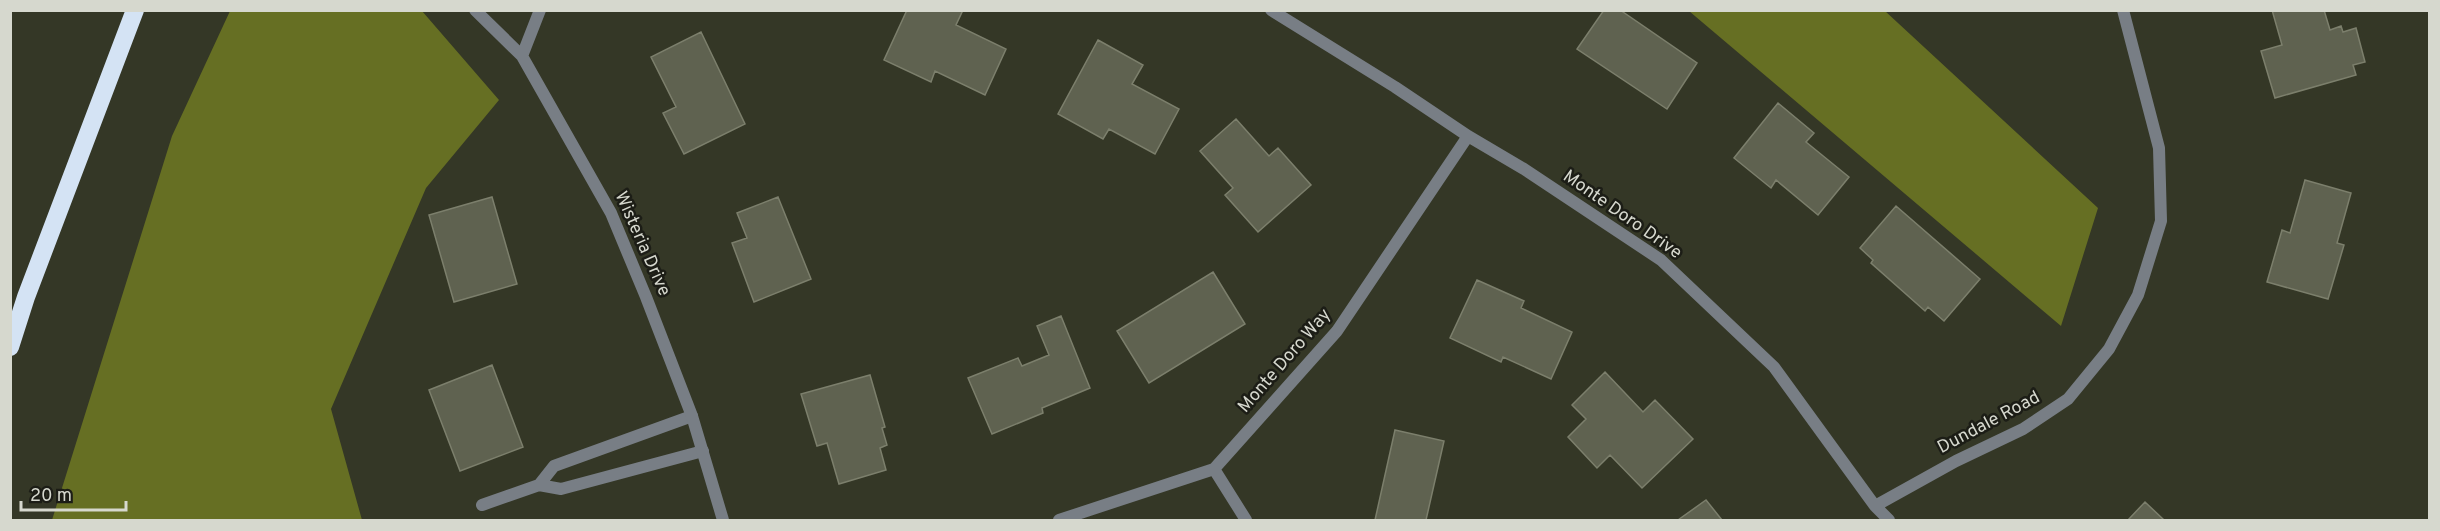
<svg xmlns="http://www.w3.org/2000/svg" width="2440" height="531" font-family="Overpass,sans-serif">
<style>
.forest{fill:#666f23}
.building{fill:#5f6250;stroke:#7c7f6c;stroke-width:1.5}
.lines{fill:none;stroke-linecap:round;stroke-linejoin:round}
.service{stroke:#787e85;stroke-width:12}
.minor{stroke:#787e85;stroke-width:12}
.motorway{stroke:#d4e3f4;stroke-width:18}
.labels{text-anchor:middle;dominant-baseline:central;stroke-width:5;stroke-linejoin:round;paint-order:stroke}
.street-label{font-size:18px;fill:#d6d8ce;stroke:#1c1d16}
</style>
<rect width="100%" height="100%" fill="#343726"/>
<path class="forest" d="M230 11H422L499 100 426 188 331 409 362 520H52L172 136Z
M1689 11H1885L2098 208 2061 326Z"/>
<path class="building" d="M907 10H963L956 25 1006 49 985 95 935 71 931 82 884 60Z
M1604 10H1620L1697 63 1667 109 1577 49Z
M2272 10H2324L2330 30 2341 26 2343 32 2356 28 2365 62 2353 65 2356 75 2275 98 2261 51 2282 45Z
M701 32 745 124 684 154 663 113 676 107 651 57Z
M1098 40 1143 65 1132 84 1179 109 1155 154 1109 129 1103 139 1058 114Z
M1778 103 1814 133 1806 142 1849 177 1818 215 1776 180 1771 188 1734 158Z
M1236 119 1269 156 1278 148 1311 185 1258 232 1225 195 1233 188 1200 151Z
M2305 180 2351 193 2337 243 2344 245 2328 299 2267 282 2282 230 2290 233Z
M492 197 517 284 454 302 429 215Z
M778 197 811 279 754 302 732 243 747 238 737 213Z
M1896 206 1980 279 1944 321 1928 307 1925 311 1871 263 1873 260 1860 248Z
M1213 272 1245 324 1149 383 1117 331Z
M1477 280 1524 301 1521 308 1572 332 1551 379 1503 357 1501 362 1450 338Z
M1061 316 1090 388 1042 408 1043 413 992 434 968 378 1018 358 1022 366 1049 355 1037 326Z
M492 365 523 447 460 471 429 390Z
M1605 372 1643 412 1655 400 1693 439 1642 488 1610 455 1597 468 1568 437 1586 419 1572 405Z
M870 375 885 427 882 428 887 445 880 448 886 470 839 484 827 443 817 446 801 394Z
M1395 430 1444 441 1426 520H1375Z
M1706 500 1722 520H1678Z
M2145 502 2164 520H2128Z"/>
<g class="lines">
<path class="service" d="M539 485 554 466 692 416
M482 505 539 485 561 489 703 451"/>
<path class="minor" d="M475 10 522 56 611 213 646 297 692 416 723 520
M1271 10 1395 87 1468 136 1524 169 1661 260 1774 367 1875 506 1889 520
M522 56 540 10
M1214 469 1246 520
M1875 506 1956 461 2023 429 2068 399 2109 349 2138 295 2161 221 2159 148 2123 10
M1059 520 1214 469 1337 331 1468 136"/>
<path class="motorway" d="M10 347 26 297 135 10"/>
</g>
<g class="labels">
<g class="street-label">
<text transform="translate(1622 215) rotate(35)">Monte Doro Drive</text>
<text transform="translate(642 244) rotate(66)">Wisteria Drive</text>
<text transform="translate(1285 361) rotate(-49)">Monte Doro Way</text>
<text transform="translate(1989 423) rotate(-28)">Dundale Road</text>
</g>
</g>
<rect width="2440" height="531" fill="none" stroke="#d6d8ce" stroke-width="24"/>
<path d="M21 501v9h105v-9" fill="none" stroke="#d6d8ce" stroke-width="3"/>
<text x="30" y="501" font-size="18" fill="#d6d8ce" stroke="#1c1d16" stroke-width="4.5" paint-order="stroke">20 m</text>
</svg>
